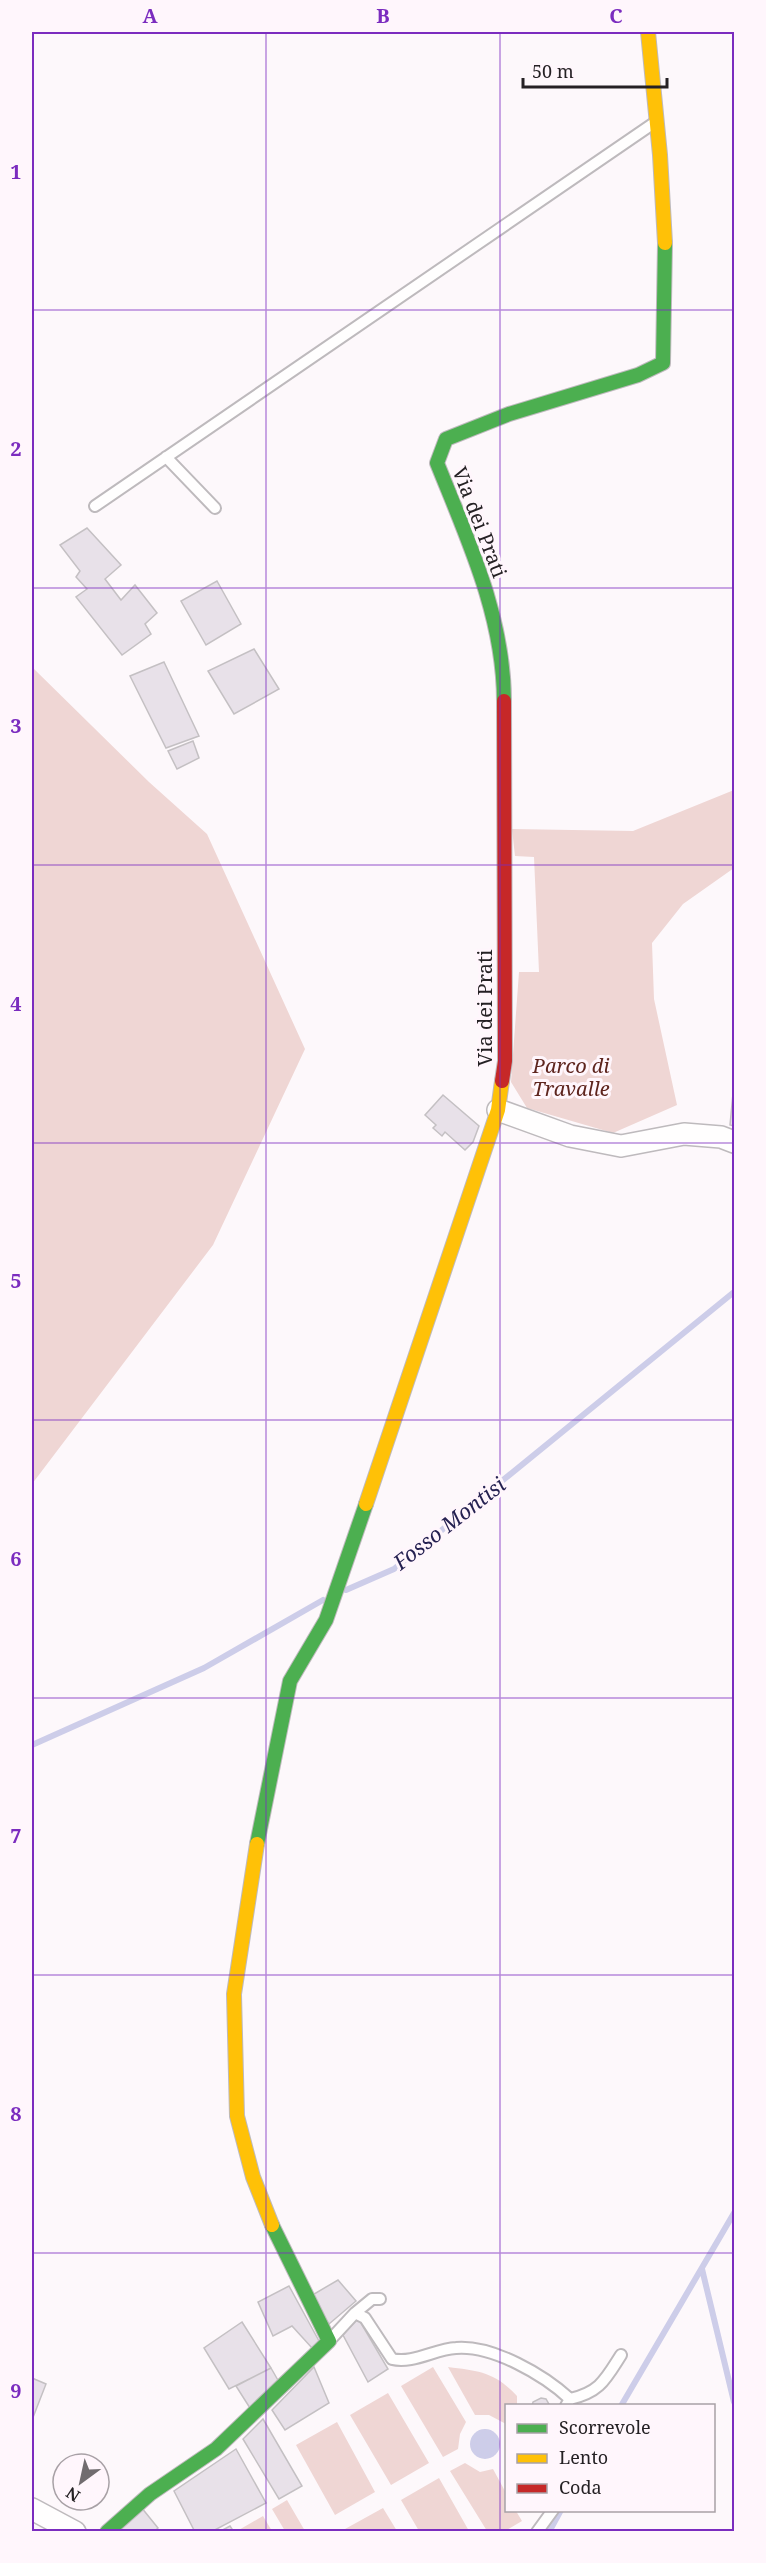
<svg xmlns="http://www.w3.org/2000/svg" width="766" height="2563" font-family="'Noto Serif',serif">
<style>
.green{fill:#efd6d4}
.water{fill:#cdcde9}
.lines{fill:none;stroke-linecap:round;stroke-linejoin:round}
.stream{stroke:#cdcde9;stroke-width:6}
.building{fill:#e8e1e9;stroke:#c4c0c3;stroke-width:1.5}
.lane-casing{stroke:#bebabd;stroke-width:14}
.street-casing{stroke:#bebabd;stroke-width:24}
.fast-casing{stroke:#bebabd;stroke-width:16}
.slow-casing{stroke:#bebabd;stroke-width:16}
.jam-casing{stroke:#bebabd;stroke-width:16}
.lane{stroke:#fffefe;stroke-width:10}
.street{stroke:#fffefe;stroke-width:21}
.fast{stroke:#4caf50;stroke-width:14}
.slow{stroke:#ffc107;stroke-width:14}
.jam{stroke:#c62828;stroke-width:14}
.grid{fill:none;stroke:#7b2cbf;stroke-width:1.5;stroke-opacity:0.55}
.labels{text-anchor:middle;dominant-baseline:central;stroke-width:6;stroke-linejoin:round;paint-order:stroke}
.street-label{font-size:20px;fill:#252124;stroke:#fff6fc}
.park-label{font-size:20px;font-style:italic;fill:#5e251e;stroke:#fff6fc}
.water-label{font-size:21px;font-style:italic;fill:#252151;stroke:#fff6fc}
.neatline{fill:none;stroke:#7b2cbf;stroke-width:2}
.grid-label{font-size:20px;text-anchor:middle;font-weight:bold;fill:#7b2cbf}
</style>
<rect width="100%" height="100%" fill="#fdf8fb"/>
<path class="green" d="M32 667 149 782 207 834 305 1049 213 1245 32 1484Z
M734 790V868L683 904 652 943 654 999 677 1105 613 1133 527 1108 511 1082 519 972H539L534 857 515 856 512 829 633 831Z
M433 2367 466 2422 460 2434 458 2449 443 2457 401 2386Z
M448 2367C479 2371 495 2372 517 2396V2405L506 2406V2424L489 2415H475Z
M388 2393 429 2463 391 2485 350 2415Z
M337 2422 375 2492 335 2515 296 2445Z
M465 2463 480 2472 493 2469 506 2493V2510L516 2511 522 2521 505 2531H487L450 2471Z
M439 2478 469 2531H419L401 2500Z
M287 2500 305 2531H285L272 2509Z
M383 2508 397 2531H347L345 2529Z
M263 2516 272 2531H237Z"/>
<path class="water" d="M470 2444a15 15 0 1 1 30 0a15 15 0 1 1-30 0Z"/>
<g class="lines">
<path class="stream" d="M346 1590 394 1569 734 1292
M32 1745 204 1668 323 1600
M702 2269 734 2402
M621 2406 734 2213
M549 2532 561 2510"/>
</g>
<path class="building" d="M87 528 121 565 105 579 121 600 135 585 157 613 145 624 151 634 122 655 76 597 87 589 76 577 80 571 60 545Z
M217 581 241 624 206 645 181 601Z
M254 649 279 689 234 714 208 671Z
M164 662 199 736 166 748 130 676Z
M193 741 199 758 177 769 168 751Z
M734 1083V1126L730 1125Z
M443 1095 479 1126 473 1142 465 1150 445 1132 442 1136 433 1128 436 1125 425 1115Z
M338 2280 356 2301 329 2324 309 2297Z
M289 2286 319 2341 312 2348 292 2326 273 2336 258 2302Z
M358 2318 388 2369 368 2382 343 2335Z
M242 2322 271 2368 229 2389 204 2348Z
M314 2367 329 2403 285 2430 272 2410Z
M271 2368 279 2382 250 2408 236 2386Z
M32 2378 46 2384 32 2420Z
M541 2398 546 2399 550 2406H532L533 2402Z
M263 2419 302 2486 279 2499 243 2439Z
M236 2449 266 2503 211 2532H195L174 2491Z
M141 2507 158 2528 154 2532H114Z
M230 2526 234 2532H219Z"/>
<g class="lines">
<defs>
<path id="lane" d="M166 457 215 508
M95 506 654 123
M355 2313 372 2299H380
M330 2340 355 2313 365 2318 392 2359C413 2364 435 2349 456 2348 493 2345 544 2375 570 2399
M566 2406 570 2399C600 2392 605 2380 621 2355
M537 2532 553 2510"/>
<path id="street" d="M498 1110 570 1136 621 1146 684 1134 721 1137 734 1142
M32 2509 75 2532"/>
<path id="fast" d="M504 701C504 617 468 540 437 463L446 439 509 414 638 375 663 363 665 243
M257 1844 290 1681 326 1620 366 1504
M107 2532 150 2494 216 2449 329 2341 272 2225"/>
<path id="slow" d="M648 32 660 155 665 243
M366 1504 498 1110 502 1081
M257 1844 234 1994 237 2116 253 2177 272 2225"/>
<path id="jam" d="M502 1081 505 1061 504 701"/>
</defs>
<use href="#lane" class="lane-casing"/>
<use href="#street" class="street-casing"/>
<use href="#fast" class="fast-casing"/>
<use href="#slow" class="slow-casing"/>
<use href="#jam" class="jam-casing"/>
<use href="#lane" class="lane"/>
<use href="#street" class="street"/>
<use href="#fast" class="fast"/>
<use href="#slow" class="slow"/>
<use href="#jam" class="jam"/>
</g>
<path class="grid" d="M266 32V2532M500 32V2532M32 310H734M32 588H734M32 865H734M32 1143H734M32 1420H734M32 1698H734M32 1975H734M32 2253H734"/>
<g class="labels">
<g class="street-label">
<text transform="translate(480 522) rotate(69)">Via dei Prati</text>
<text transform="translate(484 1008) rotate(-90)">Via dei Prati</text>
</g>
<g class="park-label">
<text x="571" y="1065">Parco di<tspan x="571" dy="23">Travalle</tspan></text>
</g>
<g class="water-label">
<text transform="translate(449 1523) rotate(-38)">Fosso Montisi</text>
</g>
</g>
<rect width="766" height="2563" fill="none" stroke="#fff6fc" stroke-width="66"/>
<rect x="505" y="2404" width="210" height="108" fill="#fff6fc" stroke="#a8a1a6" stroke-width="1.5"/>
<rect x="517" y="2424" width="30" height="9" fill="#4caf50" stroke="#a8a1a6" stroke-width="1.5"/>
<text x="559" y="2434" font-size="18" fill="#252124">Scorrevole</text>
<rect x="517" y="2454" width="30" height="9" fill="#ffc107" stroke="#a8a1a6" stroke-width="1.5"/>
<text x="559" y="2464" font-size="18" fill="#252124">Lento</text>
<rect x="517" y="2484" width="30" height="9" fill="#c62828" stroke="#a8a1a6" stroke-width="1.5"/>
<text x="559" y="2494" font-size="18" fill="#252124">Coda</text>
<g transform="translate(81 2482) rotate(213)"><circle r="28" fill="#fff6fc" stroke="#a8a1a6" stroke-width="1.5"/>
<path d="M0-4.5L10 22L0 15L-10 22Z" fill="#716c6f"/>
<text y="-9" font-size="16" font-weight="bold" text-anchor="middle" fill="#252124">N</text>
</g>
<path d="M523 78v9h144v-9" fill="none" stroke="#252124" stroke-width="3"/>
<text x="532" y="78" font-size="18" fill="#252124" stroke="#fff6fc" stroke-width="4.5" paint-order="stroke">50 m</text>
<rect x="33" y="33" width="700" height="2497" class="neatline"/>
<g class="grid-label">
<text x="150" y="23">A</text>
<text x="383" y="23">B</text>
<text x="616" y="23">C</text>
<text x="16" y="179">1</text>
<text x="16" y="456">2</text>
<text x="16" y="733">3</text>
<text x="16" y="1011">4</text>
<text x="16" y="1288">5</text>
<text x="16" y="1566">6</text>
<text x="16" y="1843">7</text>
<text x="16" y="2121">8</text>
<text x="16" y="2398">9</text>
</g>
</svg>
